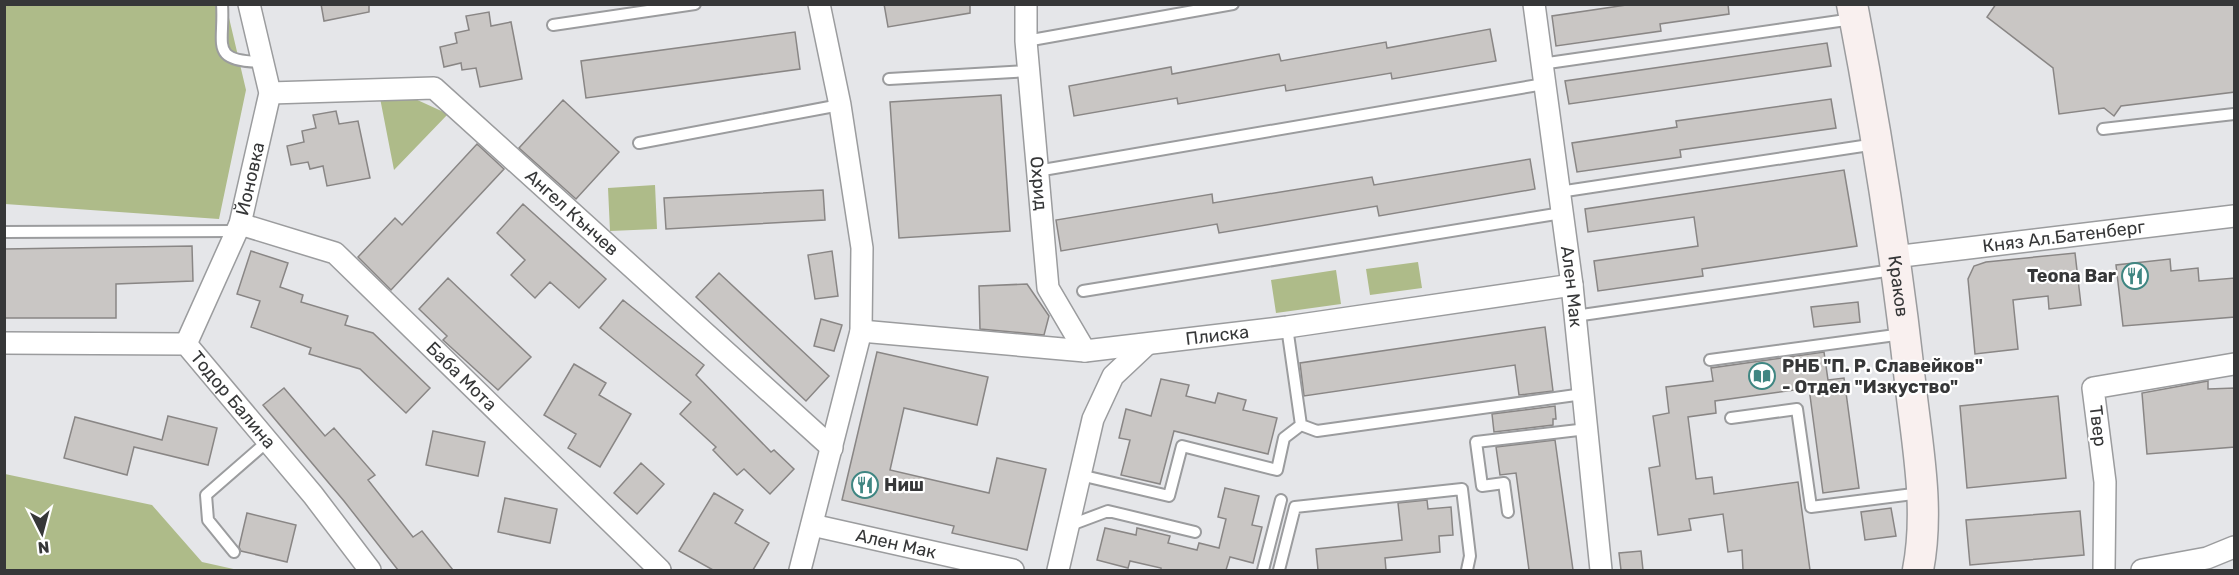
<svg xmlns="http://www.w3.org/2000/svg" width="2239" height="575" font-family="Rubik,sans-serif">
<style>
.green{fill:#aebb89}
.building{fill:#c9c6c4;stroke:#898685;stroke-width:1.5}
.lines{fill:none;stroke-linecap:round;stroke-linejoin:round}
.lane-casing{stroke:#9b9c9e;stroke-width:14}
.street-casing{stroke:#9b9c9e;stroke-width:24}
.secondary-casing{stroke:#9b9c9e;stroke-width:33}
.lane{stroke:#fff;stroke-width:10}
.street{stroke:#fff;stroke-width:21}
.secondary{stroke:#f9f0ef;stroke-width:30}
.labels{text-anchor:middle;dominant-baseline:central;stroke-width:4.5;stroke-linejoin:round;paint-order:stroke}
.street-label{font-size:18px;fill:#363738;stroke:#fff}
.poi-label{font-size:18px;font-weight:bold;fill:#363738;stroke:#fff;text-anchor:start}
</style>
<rect width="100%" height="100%" fill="#e5e6e9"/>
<path class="green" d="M4 5H226L246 90 219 219 5 204Z
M380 98H413L448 114 394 170Z
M655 185 657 229 610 231 608 188Z
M1418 262 1422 288 1370 295 1366 269Z
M1336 270 1341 304 1276 313 1271 280Z
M5 474 152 505 202 562 238 570H5Z"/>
<path class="building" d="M321 4H369V12L324 21Z
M884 4H970V13L888 27Z
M1633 4H1728L1729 14 1660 24 1661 31 1556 46 1552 16Z
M1996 4H2235V92L2121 106 2114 116 2104 108 2059 114 2053 68 1987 17Z
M489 12 491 26 511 22 522 79 480 87 476 68 462 70 461 63 444 67 440 47 457 43 455 33 469 30 466 16Z
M1490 29 1496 61 1392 79 1391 73 1286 91 1285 85 1178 104 1177 98 1074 116 1069 86 1171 67 1172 74 1279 54 1281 61 1386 42 1387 48Z
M795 32 800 69 586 98 581 61Z
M1827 43 1831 66 1569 104 1565 81Z
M1001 95 1010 231 899 238 890 102Z
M1831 99 1836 128 1680 150 1681 157 1577 172 1572 143 1677 127 1676 121Z
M563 100 619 152 576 199 519 148Z
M336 111 339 124 358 121 370 178 327 186 323 166 310 169 308 162 291 165 287 146 304 142 302 131 316 128 313 115Z
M477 144 504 169 391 290 358 257 395 218 402 225Z
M1530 159 1535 189 1379 216 1377 206 1219 233 1217 224 1061 251 1056 220 1212 194 1213 203 1372 177 1374 185Z
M1844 170 1857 246 1702 269 1703 276 1598 291 1594 261 1698 246 1694 217 1588 232 1585 209Z
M823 190 825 220 666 229 664 198Z
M523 204 606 279 579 308 550 282 535 298 511 275 525 260 497 233Z
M192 246 193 281 116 284V318H4V249Z
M251 251 288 263 280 287 303 295 301 302 348 316 345 325 373 333 430 388 406 413 360 369 309 354 311 348 251 327 260 301 237 294Z
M832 251 838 296 815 299 808 255Z
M2075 253 2081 305 2049 309 2048 296 2013 300 2018 349 1975 354 1968 279 1974 266 1986 262Z
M2170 259 2171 271 2198 268 2199 281 2235 278V317L2123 326 2116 265Z
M719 273 829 376 806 401 696 297Z
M448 278 531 357 498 390 443 340 447 336 419 309Z
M1027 284 1049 316 1044 335 980 329 979 286Z
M623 300 704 365 696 375 771 452 774 450 794 469 770 494 744 469 737 475 713 450 716 447 680 414 691 402 600 328Z
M1858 302 1860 322 1814 327 1811 307Z
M821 319 842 325 834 351 814 346Z
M1545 327 1553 391 1519 395 1515 365 1304 396 1300 363Z
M877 352 988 377 977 425 904 408 890 470 989 493 997 458 1046 469 1027 550 952 533 954 526 842 500Z
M1824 352 1828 380 1844 378 1859 488 1823 493 1809 388 1715 401 1716 413 1688 417 1696 479 1712 477 1714 494 1798 482 1810 570H1743L1742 550 1728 552 1723 514 1689 519 1691 530 1658 535 1649 468 1660 466 1653 416 1669 413 1666 387 1713 381 1711 368Z
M574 364 606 383 599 395 631 414 600 467 568 448 576 434 544 415Z
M1161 379 1189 385 1186 396 1215 403 1218 393 1246 400 1243 410 1277 418 1268 454 1174 431 1160 484 1121 475 1130 440 1119 438 1126 409 1151 416Z
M2208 381V389L2235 388V447L2147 454 2142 393Z
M284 388 325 436 334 428 375 475 368 480 413 537 422 531 453 570H398L344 501 263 405Z
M2058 396 2066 478 1967 488 1960 406Z
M1555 406 1556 419H1553V425L1494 432 1492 414Z
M168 416 217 428 208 465 134 447 127 475 64 458 75 417 162 440Z
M433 431 485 442 478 476 426 465Z
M1555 440 1573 570H1529L1516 473 1500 475 1496 447Z
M641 463 664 484 637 514 614 493Z
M1225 488 1259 496 1252 525 1262 527 1253 563 1230 557 1226 570H1161V568L1130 561 1128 568 1097 560 1105 528 1136 535 1137 528 1170 536 1168 543 1197 550 1199 543 1219 548 1226 519 1218 517Z
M714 493 743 510 735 523 769 543 753 570H713L679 551Z
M505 498 557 509 550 543 498 532Z
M1427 500 1428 509 1451 507 1453 535 1439 536 1440 552 1385 558 1386 570H1318L1316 549 1402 540 1398 503Z
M1891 508 1896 536 1865 540 1861 512Z
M2080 511 2084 555 1970 565 1966 520Z
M247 513 296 525 287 562 241 551 239 547Z
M1641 551 1643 570H1621L1619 553Z"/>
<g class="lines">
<defs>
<path id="lane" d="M222 4C225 45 208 61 262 62
M553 25 695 4
M1026 41 1233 4
M1541 64 1853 19
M889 79 1029 71
M2103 129 2234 114
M639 143 840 105
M1037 171 1544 84
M1559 192 1876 144
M4 232 237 231
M1083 291 1562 213
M1575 316 1893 270
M1710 360 1903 334
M1731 418 1797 409 1811 507 1921 493
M1301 425 1317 431 1583 394
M1080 475 1169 496 1182 446 1277 470 1284 438 1301 425 1287 327
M1508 512 1504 483 1482 486 1476 442 1587 429
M1068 526 1108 511 1195 532
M234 552 208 520 206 495 268 441
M1263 570 1281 500
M1279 570 1295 507 1462 489 1470 556 1467 570"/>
<g id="street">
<path id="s1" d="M1026 4V41L1048 288 1085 351"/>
<path id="s2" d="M1534 4 1572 285 1601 570"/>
<path id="s3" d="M270 93 434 88 832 448"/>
<path id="s4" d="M240 224 335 253 660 570"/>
<path id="s5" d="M1894 257 2234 216"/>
<path id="s6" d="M861 331 1085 351 1287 327 1572 285"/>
<path id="s7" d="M4 343 186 344 313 495 370 570"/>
<path id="s8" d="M186 344 240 224 270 93 249 4"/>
<path id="s9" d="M812 525 1013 570"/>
<path d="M800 570 861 331 862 248 840 105 819 4"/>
<path d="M1058 570 1093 419 1113 376 1146 345"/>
<path d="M2104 570 2105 482 2093 388 2234 364"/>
<path d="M2142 570 2207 558 2234 547"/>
</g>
<g id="secondary">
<path id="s10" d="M1852 4C1876 129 1896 255 1910 381 1917 444 1930 508 1918 570"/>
</g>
</defs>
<use href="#lane" class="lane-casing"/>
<use href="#street" class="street-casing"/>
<use href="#secondary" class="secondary-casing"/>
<use href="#lane" class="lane"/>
<use href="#street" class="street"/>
<use href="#secondary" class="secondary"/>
</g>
<defs>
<symbol id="restaurant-ring" viewBox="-11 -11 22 22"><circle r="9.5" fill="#fff" stroke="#3f8682" stroke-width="1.5"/><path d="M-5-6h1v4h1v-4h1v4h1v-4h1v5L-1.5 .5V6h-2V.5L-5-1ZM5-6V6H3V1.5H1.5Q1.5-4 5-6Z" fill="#3f8682"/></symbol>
<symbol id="library-ring" viewBox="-11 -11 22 22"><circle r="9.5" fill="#fff" stroke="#3f8682" stroke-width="1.5"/><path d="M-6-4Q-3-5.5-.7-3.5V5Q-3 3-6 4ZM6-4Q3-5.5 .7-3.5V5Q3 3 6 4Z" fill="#3f8682"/></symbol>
</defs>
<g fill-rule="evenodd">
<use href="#restaurant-ring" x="2120" y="261" width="30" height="30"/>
<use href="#library-ring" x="1747" y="361" width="30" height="30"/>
<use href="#restaurant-ring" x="850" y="470" width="30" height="30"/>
</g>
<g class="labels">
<g class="street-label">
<text stroke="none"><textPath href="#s8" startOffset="178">Йоновка</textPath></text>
<text stroke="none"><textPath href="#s1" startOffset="180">Охрид</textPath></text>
<text stroke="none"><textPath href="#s3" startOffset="350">Ангел Кънчев</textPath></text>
<text stroke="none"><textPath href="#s5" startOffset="171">Княз Ал.Батенберг</textPath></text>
<text stroke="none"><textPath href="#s2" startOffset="285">Ален Мак</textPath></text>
<text stroke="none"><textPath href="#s10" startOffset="286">Краков</textPath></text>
<text stroke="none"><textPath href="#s6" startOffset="358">Плиска</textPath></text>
<text stroke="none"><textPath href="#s4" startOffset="276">Баба Мота</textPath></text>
<text stroke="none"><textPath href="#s7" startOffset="255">Тодор Балина</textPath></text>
<text transform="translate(2098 426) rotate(83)">Твер</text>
<text stroke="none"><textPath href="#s9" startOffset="86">Ален Мак</textPath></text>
</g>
<g class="poi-label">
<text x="2116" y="276" text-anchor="end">Teona Bar</text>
<text x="1782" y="366">РНБ "П. Р. Славейков"<tspan x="1782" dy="21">- Отдел "Изкуство"</tspan></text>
<text x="884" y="485">Ниш</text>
</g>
</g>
<rect width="2239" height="575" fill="none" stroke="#363738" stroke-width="12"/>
<g transform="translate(42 533) rotate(174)" stroke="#ffffff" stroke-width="4.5" paint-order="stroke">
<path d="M0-4.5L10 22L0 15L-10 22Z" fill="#363738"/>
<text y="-9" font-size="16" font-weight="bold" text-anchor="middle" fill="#363738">N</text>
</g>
</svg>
